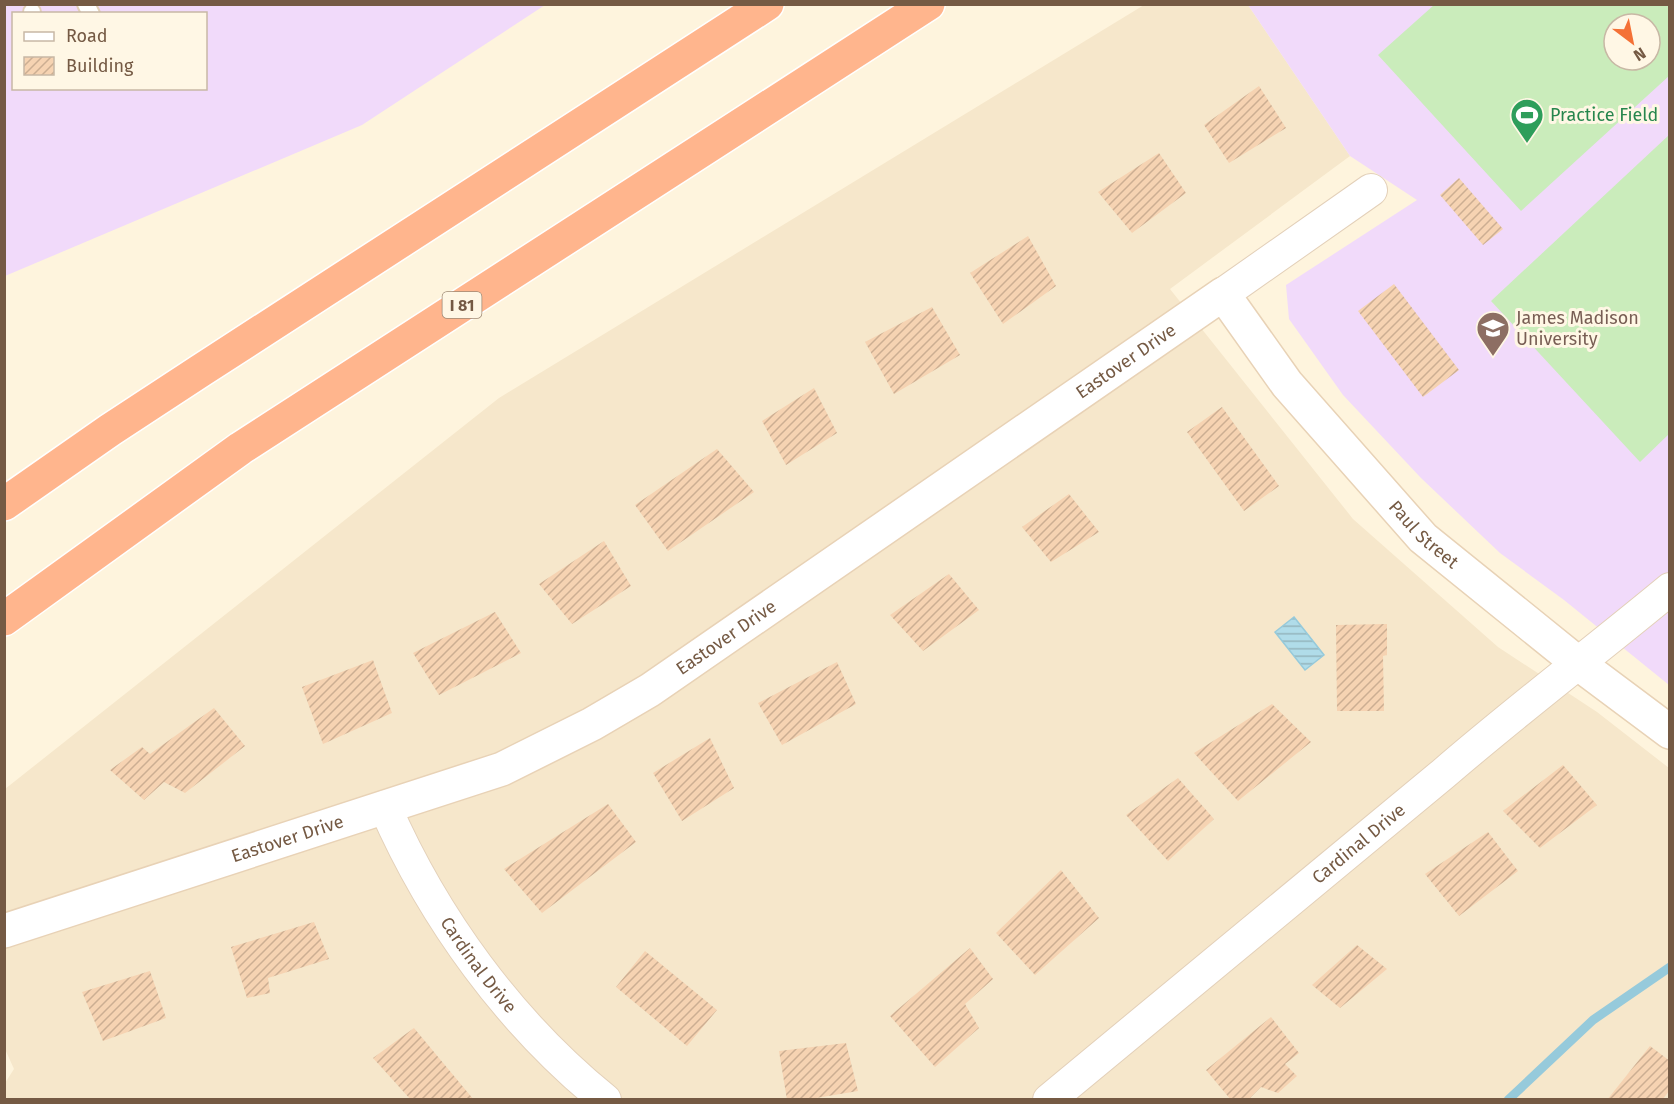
<svg xmlns="http://www.w3.org/2000/svg" width="1674" height="1104" font-family="'Fira Sans',sans-serif">
<style>
.residential{fill:#f6e7cb}
.education{fill:#f1dafa;fill-rule:evenodd}
.garden{fill:#caecbb;fill-rule:evenodd}
.water{fill:url(#water-rules);stroke:#96cadb;stroke-width:1.5}
.lines{fill:none;stroke-linecap:round;stroke-linejoin:round}
.stream{stroke:#96cadb;stroke-width:9}
.building{fill:url(#building-hatch)}
.lane-casing{stroke:#e3d0b9;stroke-width:20}
.street-casing{stroke:#e3d0b9;stroke-width:34}
.secondary-casing{stroke:#e8d2b6;stroke-width:36}
.highway-casing{stroke:#fff;stroke-width:36}
.lane{stroke:#fff;stroke-width:16}
.street{stroke:#fff;stroke-width:32}
.secondary{stroke:#fff;stroke-width:33}
.highway{stroke:#ffb58d;stroke-width:33}
.labels{text-anchor:middle;dominant-baseline:central;stroke-width:6;stroke-linejoin:round;paint-order:stroke}
.shield{fill:#fff7e5;stroke:#9e8974;stroke-width:1.5}
.shield-label{font-size:16px;font-weight:bold;fill:#755a44}
.leisure-label{font-size:18px;fill:#27864d;stroke:#fff7e5;text-anchor:start}
.education-label{font-size:18px;fill:#785e54;stroke:#fff7e5;text-anchor:start}
.street-label{font-size:18px;fill:#755a44;stroke:#fff7e5}
</style>
<defs>
<pattern id="water-rules" width="6" height="5" patternUnits="userSpaceOnUse" patternTransform="scale(1.5)"><rect width="6" height="5" fill="#b0dce9"/><path d="M0 2.5h6" fill="none" stroke="#94b5be"/></pattern>
<pattern id="building-hatch" width="6" height="6" patternUnits="userSpaceOnUse" patternTransform="scale(1.5)"><rect width="6" height="6" fill="#f6d3b2"/><path d="M-1 1l2-2M0 6l6-6M5 7l2-2" fill="none" stroke="#ccae92"/></pattern>
</defs>
<rect width="100%" height="100%" fill="#fef4dd"/>
<path class="residential" d="M1144 5H1248L1350 156 1170 289 1353 519 1498 647 1597 712 1669 768V1099L5 1100V1083L14 1069 5 1049V789L499 398Z"/>
<path class="education" d="M5 5H545L362 125 5 276ZM14 14H206V88H14Z
M1248 5H1669V685L1564 600 1500 553 1421 478 1343 395 1289 319 1286 285 1417 200 1350 156ZM1614 24H1650V60H1614Z"/>
<path class="garden" d="M1434 5H1669V76L1521 211 1378 55ZM1614 24H1650V60H1614Z
M1669 135V434L1640 462 1491 301Z"/>
<path class="water" d="M1294 617 1324 655 1305 670 1275 632Z"/>
<g class="lines">
<path class="stream" d="M1508 1100 1593 1020 1670 967"/>
</g>
<path class="building" d="M1259 86 1286 128 1229 163 1204 125Z
M1159 153 1186 193 1132 233 1098 192Z
M1459 178 1503 229 1483 245 1440 195Z
M1028 236 1056 286 1003 324 970 273Z
M1394 284 1459 370 1423 397 1358 311Z
M932 307 960 355 894 394 865 342Z
M814 388 837 433 786 465 762 421Z
M1222 407 1279 486 1244 511 1187 432Z
M717 449 754 492 668 551 635 505Z
M1069 494 1099 532 1051 562 1022 527Z
M604 541 631 586 572 624 539 584Z
M949 574 979 610 923 651 890 615Z
M495 612 521 653 439 695 413 653Z
M1387 624V655L1383 656 1384 711H1337L1336 625Z
M373 660 392 713 323 744 302 687Z
M837 662 856 704 782 745 758 703Z
M1272 704 1311 742 1238 801 1194 753Z
M214 708 245 746 185 793 164 782 144 800 110 770 142 747 150 754Z
M710 738 734 788 682 821 653 773Z
M1563 765 1597 805 1540 848 1503 811Z
M1178 778 1214 819 1168 861 1126 815Z
M608 804 636 842 542 913 504 869Z
M1488 832 1518 871 1459 916 1425 874Z
M1061 870 1099 918 1035 975 996 933Z
M314 922 329 959 268 978 270 993 247 998 231 947Z
M1357 945 1387 969 1340 1008 1312 985Z
M970 948 993 979 965 1004 979 1028 935 1067 890 1016Z
M645 951 717 1010 687 1046 616 987Z
M150 971 166 1018 103 1041 82 992Z
M1271 1017 1299 1053 1285 1064 1297 1076 1278 1093 1261 1087 1248 1100H1231L1206 1070Z
M414 1028 474 1100H411L373 1058Z
M846 1043 858 1091 804 1100H787L779 1051Z
M1650 1046 1670 1061V1090L1662 1100H1607Z"/>
<g class="lines">
<defs>
<path id="lane" d="M86 4 91 14
M32 12V14"/>
<g id="street">
<path d="M1223 294 1371 190"/>
<path id="s1" d="M385 807C434 919 510 1023 605 1100"/>
<path id="s2" d="M1049 1100 1443 774C1517 710 1594 652 1670 589"/>
</g>
<g id="secondary">
<path id="s3" d="M4 931 502 769 592 724 650 690 1223 294 1287 384 1423 538 1579 664 1670 732"/>
</g>
<path id="highway" d="M4 504 110 430 200 371 767 4
M4 619 241 448 928 4"/>
</defs>
<use href="#lane" class="lane-casing"/>
<use href="#street" class="street-casing"/>
<use href="#secondary" class="secondary-casing"/>
<use href="#highway" class="highway-casing"/>
<use href="#lane" class="lane"/>
<use href="#street" class="street"/>
<use href="#secondary" class="secondary"/>
<use href="#highway" class="highway"/>
</g>
<defs>
<symbol id="stadium-pin" viewBox="-11 -11 22 30"><path d="M0 17L-7.5 6A9.5 9.5 0 1 1 7.5 6Z" fill="#2e9e5b" stroke="#fff7e5"/><path d="M0-5a6.5 5 0 1 0 0 10a6.5 5 0 1 0 0-10ZM-3.5-1.8h7v3.6h-7Z" fill="#fff"/></symbol>
<symbol id="university-pin" viewBox="-11 -11 22 30"><path d="M0 17L-7.5 6A9.5 9.5 0 1 1 7.5 6Z" fill="#8d6e63" stroke="#fff7e5"/><path d="M0-5L7-2L0 1L-7-2ZM-4 1L0 2.5L4 1V4Q0 6-4 4Z" fill="#fff"/></symbol>
</defs>
<g fill-rule="evenodd">
<use href="#stadium-pin" x="1508" y="96" width="38" height="52"/>
<use href="#university-pin" x="1474" y="309" width="38" height="52"/>
</g>
<g class="labels">
<rect class="shield" x="442.5" y="292" width="39" height="26" rx="4.5"/>
<g class="shield-label">
<text x="462" y="305">I 81</text>
</g>
<g class="leisure-label">
<text x="1550" y="115">Practice Field</text>
</g>
<g class="education-label">
<text x="1516" y="318">James Madison<tspan x="1516" dy="21">University</tspan></text>
</g>
<g class="street-label">
<text stroke="none"><textPath href="#s3" startOffset="1270">Eastover Drive</textPath></text>
<text stroke="none"><textPath href="#s3" startOffset="1702">Paul Street</textPath></text>
<text stroke="none"><textPath href="#s3" startOffset="784">Eastover Drive</textPath></text>
<text stroke="none"><textPath href="#s3" startOffset="298">Eastover Drive</textPath></text>
<text stroke="none"><textPath href="#s2" startOffset="402">Cardinal Drive</textPath></text>
<text stroke="none"><textPath href="#s1" startOffset="184">Cardinal Drive</textPath></text>
</g>
</g>
<rect width="1674" height="1104" fill="none" stroke="#755a44" stroke-width="12"/>
<rect x="12" y="12" width="195" height="78" fill="#fff7e5" stroke="#c8b8a5" stroke-width="1.5"/>
<rect x="24" y="32" width="30" height="9" fill="#ffffff" stroke="#c8b8a5" stroke-width="1.5"/>
<text x="66" y="42" font-size="18" fill="#755a44">Road</text>
<rect x="24" y="57" width="30" height="18" fill="url(#building-hatch)" stroke="#c8b8a5" stroke-width="1.5"/>
<text x="66" y="72" font-size="18" fill="#755a44">Building</text>
<g transform="translate(1632 42) rotate(148)"><circle r="28" fill="#fff7e5" stroke="#c8b8a5" stroke-width="1.5"/>
<path d="M0-4.5L10 22L0 15L-10 22Z" fill="#f47136"/>
<text y="-9" font-size="16" font-weight="bold" text-anchor="middle" fill="#755a44">N</text>
</g>
</svg>
